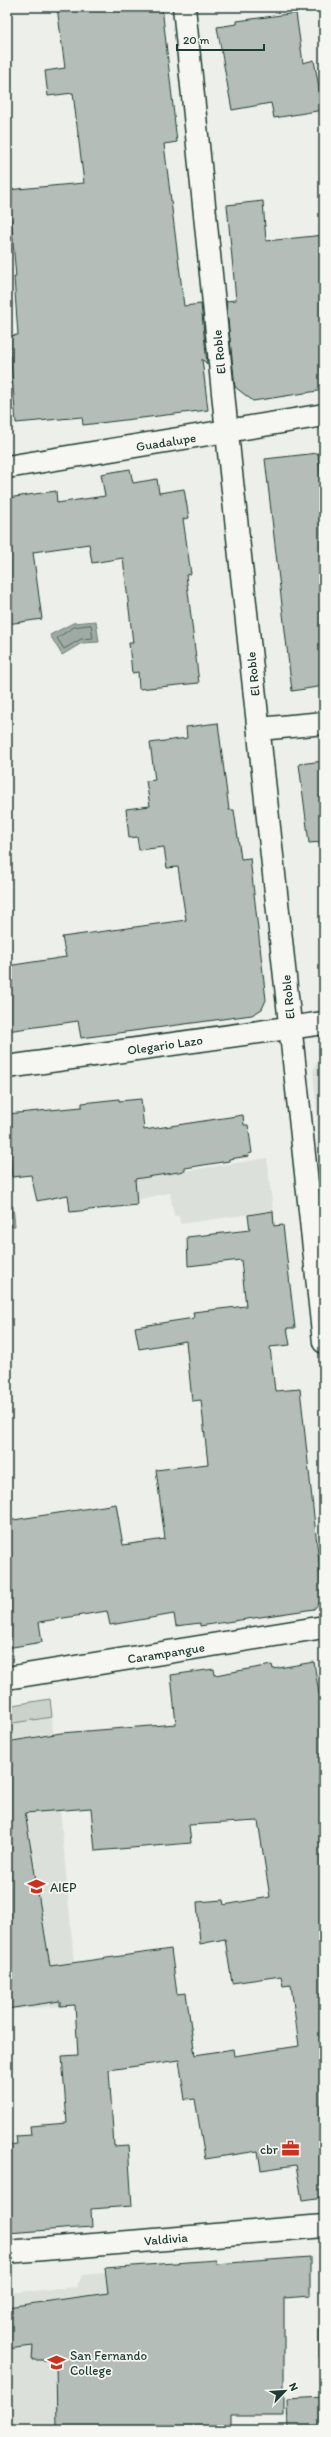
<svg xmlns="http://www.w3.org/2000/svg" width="331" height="2437" font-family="Itim,sans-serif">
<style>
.built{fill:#dce0db}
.green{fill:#cbd2cc;stroke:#758880}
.water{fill:#9faaa4;stroke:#6c7e77}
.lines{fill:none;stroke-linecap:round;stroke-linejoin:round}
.shore{stroke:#526961;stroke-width:1}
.building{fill:#b4bdb8;stroke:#1f3d34;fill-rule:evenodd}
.minor-casing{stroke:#1f3d34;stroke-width:25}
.minor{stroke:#f6f6f2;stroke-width:22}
.labels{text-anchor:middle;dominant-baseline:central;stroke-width:3.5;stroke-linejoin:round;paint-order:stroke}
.street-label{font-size:13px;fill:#1f3d34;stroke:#f6f6f2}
.poi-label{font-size:13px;fill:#1f3d34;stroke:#f6f6f2;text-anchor:start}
</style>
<rect width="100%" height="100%" fill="#edefea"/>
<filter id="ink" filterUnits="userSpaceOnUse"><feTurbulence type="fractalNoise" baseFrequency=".025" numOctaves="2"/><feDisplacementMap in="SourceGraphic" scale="8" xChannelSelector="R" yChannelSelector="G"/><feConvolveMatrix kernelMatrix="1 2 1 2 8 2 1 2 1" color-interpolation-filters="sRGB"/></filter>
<g filter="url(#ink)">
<path class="built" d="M324 1048V1184L313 1071Z
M267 1158 273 1211 180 1224 179 1216H174L170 1193 136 1200 134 1179Z
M50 1699 78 2005 7 2010V1706Z
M105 2273 108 2295 107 2430H7V2293L76 2287 83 2275Z"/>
<path class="green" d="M50 1699 52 1717 7 1724V1706Z"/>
<path class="water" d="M96 621 99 642 82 643 62 655 50 635 73 623Z
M13 1206 15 1226 7 1227V1207Z
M319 2328H324V2357H319Z"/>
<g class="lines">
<path class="shore" d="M91 625 93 638 81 639 64 649 57 638 74 627Z"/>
</g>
<path class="building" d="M57 7H162L177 142 164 144 184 306 201 304 207 364 202 359 208 410 83 425 82 417 16 423 9 336 18 335 14 277H16L11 219H7V190L84 183 73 93 48 96 45 71 65 68Z
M296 13 303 63 314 60 323 110 274 118 271 103 232 110 217 27 237 24V21Z
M263 201 266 241 324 235V390L253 401 235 387 226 301 236 300 227 205Z
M318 453 324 509V686L292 691 265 459Z
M130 469 133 483 157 479 159 493 184 489 189 518 183 519 191 574 186 575 199 683 139 689 138 672 132 673 129 643H133L123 558 92 563 89 544 33 552 42 619 7 624V498L56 491 57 503 105 496 101 474Z
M218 723 229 810H234L241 859 250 858 266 1000 262 1009 252 1015 81 1038 78 1021 7 1031V966L66 957 62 937 186 920 178 867 167 868 164 847 139 850 137 837 129 838 126 809 150 806 146 781 155 780 150 743 187 738 186 727Z
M324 761V842L309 843 299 764Z
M119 1099V1101L141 1099 144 1130 243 1115 244 1125H248L252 1153 248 1154 249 1156 229 1159V1161L185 1168V1171L135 1179 137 1205 70 1212 68 1195 37 1201 31 1175 12 1177 7 1114 82 1107V1103Z
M273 1211 274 1226 283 1225 295 1328H287L290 1345 270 1347 275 1391 300 1389 323 1599 314 1609 200 1626V1623L176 1626 174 1614 110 1625 107 1611 39 1622 42 1642 7 1648V1521L116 1504 123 1545 165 1539 156 1470 208 1464 201 1400 192 1401 186 1341 139 1349 135 1327 194 1318 193 1312 246 1306 241 1260 188 1266 187 1237 250 1230 248 1215Z
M314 1662 319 1694 324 1693V2197L302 2200 296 2165 261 2170 258 2151 205 2159 195 2099 185 2100 179 2060 109 2070 114 2146 128 2145 132 2206 91 2209 92 2227 7 2233V2145L17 2144 16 2136 31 2135 30 2126 67 2123 62 2056 78 2055 75 2005 60 2006V2001L7 2009V1742L61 1733 176 1724 171 1675 214 1669 215 1675 272 1665 273 1669ZM91 1808 95 1851 191 1843 189 1825 258 1821 270 1897 224 1905 223 1900 197 1902 200 1944 225 1939 232 1983 281 1976 283 1986 291 1985 299 2046 234 2056 233 2049 195 2055 186 1993 177 1994 171 1949 50 1966 25 1813Z
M310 2257V2296L284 2298V2416H231V2428L210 2427V2430H57L56 2360H32L33 2346 7 2349V2307L108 2293 105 2268 216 2260V2264Z
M324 2397V2430H288L287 2399Z"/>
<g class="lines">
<defs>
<path id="minor" d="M184 7 231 472 324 1342
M7 467 324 415
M259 729 324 723
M7 1067 324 1023
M7 1678 324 1627
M7 2252 324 2226"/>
</defs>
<use href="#minor" class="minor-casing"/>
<use href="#minor" class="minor"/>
</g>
</g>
<defs>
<symbol id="university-bare" viewBox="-9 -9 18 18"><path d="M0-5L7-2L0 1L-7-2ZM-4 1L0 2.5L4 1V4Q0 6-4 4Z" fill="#c8321e" stroke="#f6f6f2" stroke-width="2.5" paint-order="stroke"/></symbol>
<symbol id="office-bare" viewBox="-9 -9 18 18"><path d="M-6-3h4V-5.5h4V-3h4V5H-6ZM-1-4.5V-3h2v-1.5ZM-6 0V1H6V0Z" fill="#c8321e" stroke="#f6f6f2" stroke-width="2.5" paint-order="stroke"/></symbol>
<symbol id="school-bare" viewBox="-9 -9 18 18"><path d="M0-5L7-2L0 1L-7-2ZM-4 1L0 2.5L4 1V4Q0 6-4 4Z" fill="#c8321e" stroke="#f6f6f2" stroke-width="2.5" paint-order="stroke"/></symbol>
</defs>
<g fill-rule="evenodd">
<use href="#university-bare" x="24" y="1874" width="25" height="25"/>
<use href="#office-bare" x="278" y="2136" width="25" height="25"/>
<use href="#school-bare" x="44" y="2350" width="25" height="25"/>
</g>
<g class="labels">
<g class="street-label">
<text transform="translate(219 352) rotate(-96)">El Roble</text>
<text transform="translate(166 442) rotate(-9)">Guadalupe</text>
<text transform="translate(253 674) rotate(-96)">El Roble</text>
<text transform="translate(288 997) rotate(-96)">El Roble</text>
<text transform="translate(165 1045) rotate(-8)">Olegario Lazo</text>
<text transform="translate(166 1653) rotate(-9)">Carampangue</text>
<text transform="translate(166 2239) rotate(-5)">Valdivia</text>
</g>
<g class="poi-label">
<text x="50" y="1887">AIEP</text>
<text x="278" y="2149" text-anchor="end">cbr</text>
<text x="70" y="2355">San Fernando<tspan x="70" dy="15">College</tspan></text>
</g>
</g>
<rect width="331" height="2437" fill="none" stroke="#f6f6f2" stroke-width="24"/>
<rect x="12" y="12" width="307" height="2413" fill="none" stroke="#1f3d34" stroke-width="1.5" filter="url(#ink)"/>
<g transform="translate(285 2391) rotate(65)" stroke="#f6f6f2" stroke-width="3" paint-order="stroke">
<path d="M0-3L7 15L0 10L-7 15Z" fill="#1f3d34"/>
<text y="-6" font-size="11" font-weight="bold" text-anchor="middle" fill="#1f3d34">N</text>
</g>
<path d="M177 44v6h87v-6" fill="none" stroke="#1f3d34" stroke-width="2"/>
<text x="183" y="44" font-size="12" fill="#1f3d34" stroke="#f6f6f2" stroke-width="3" paint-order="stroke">20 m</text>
</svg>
